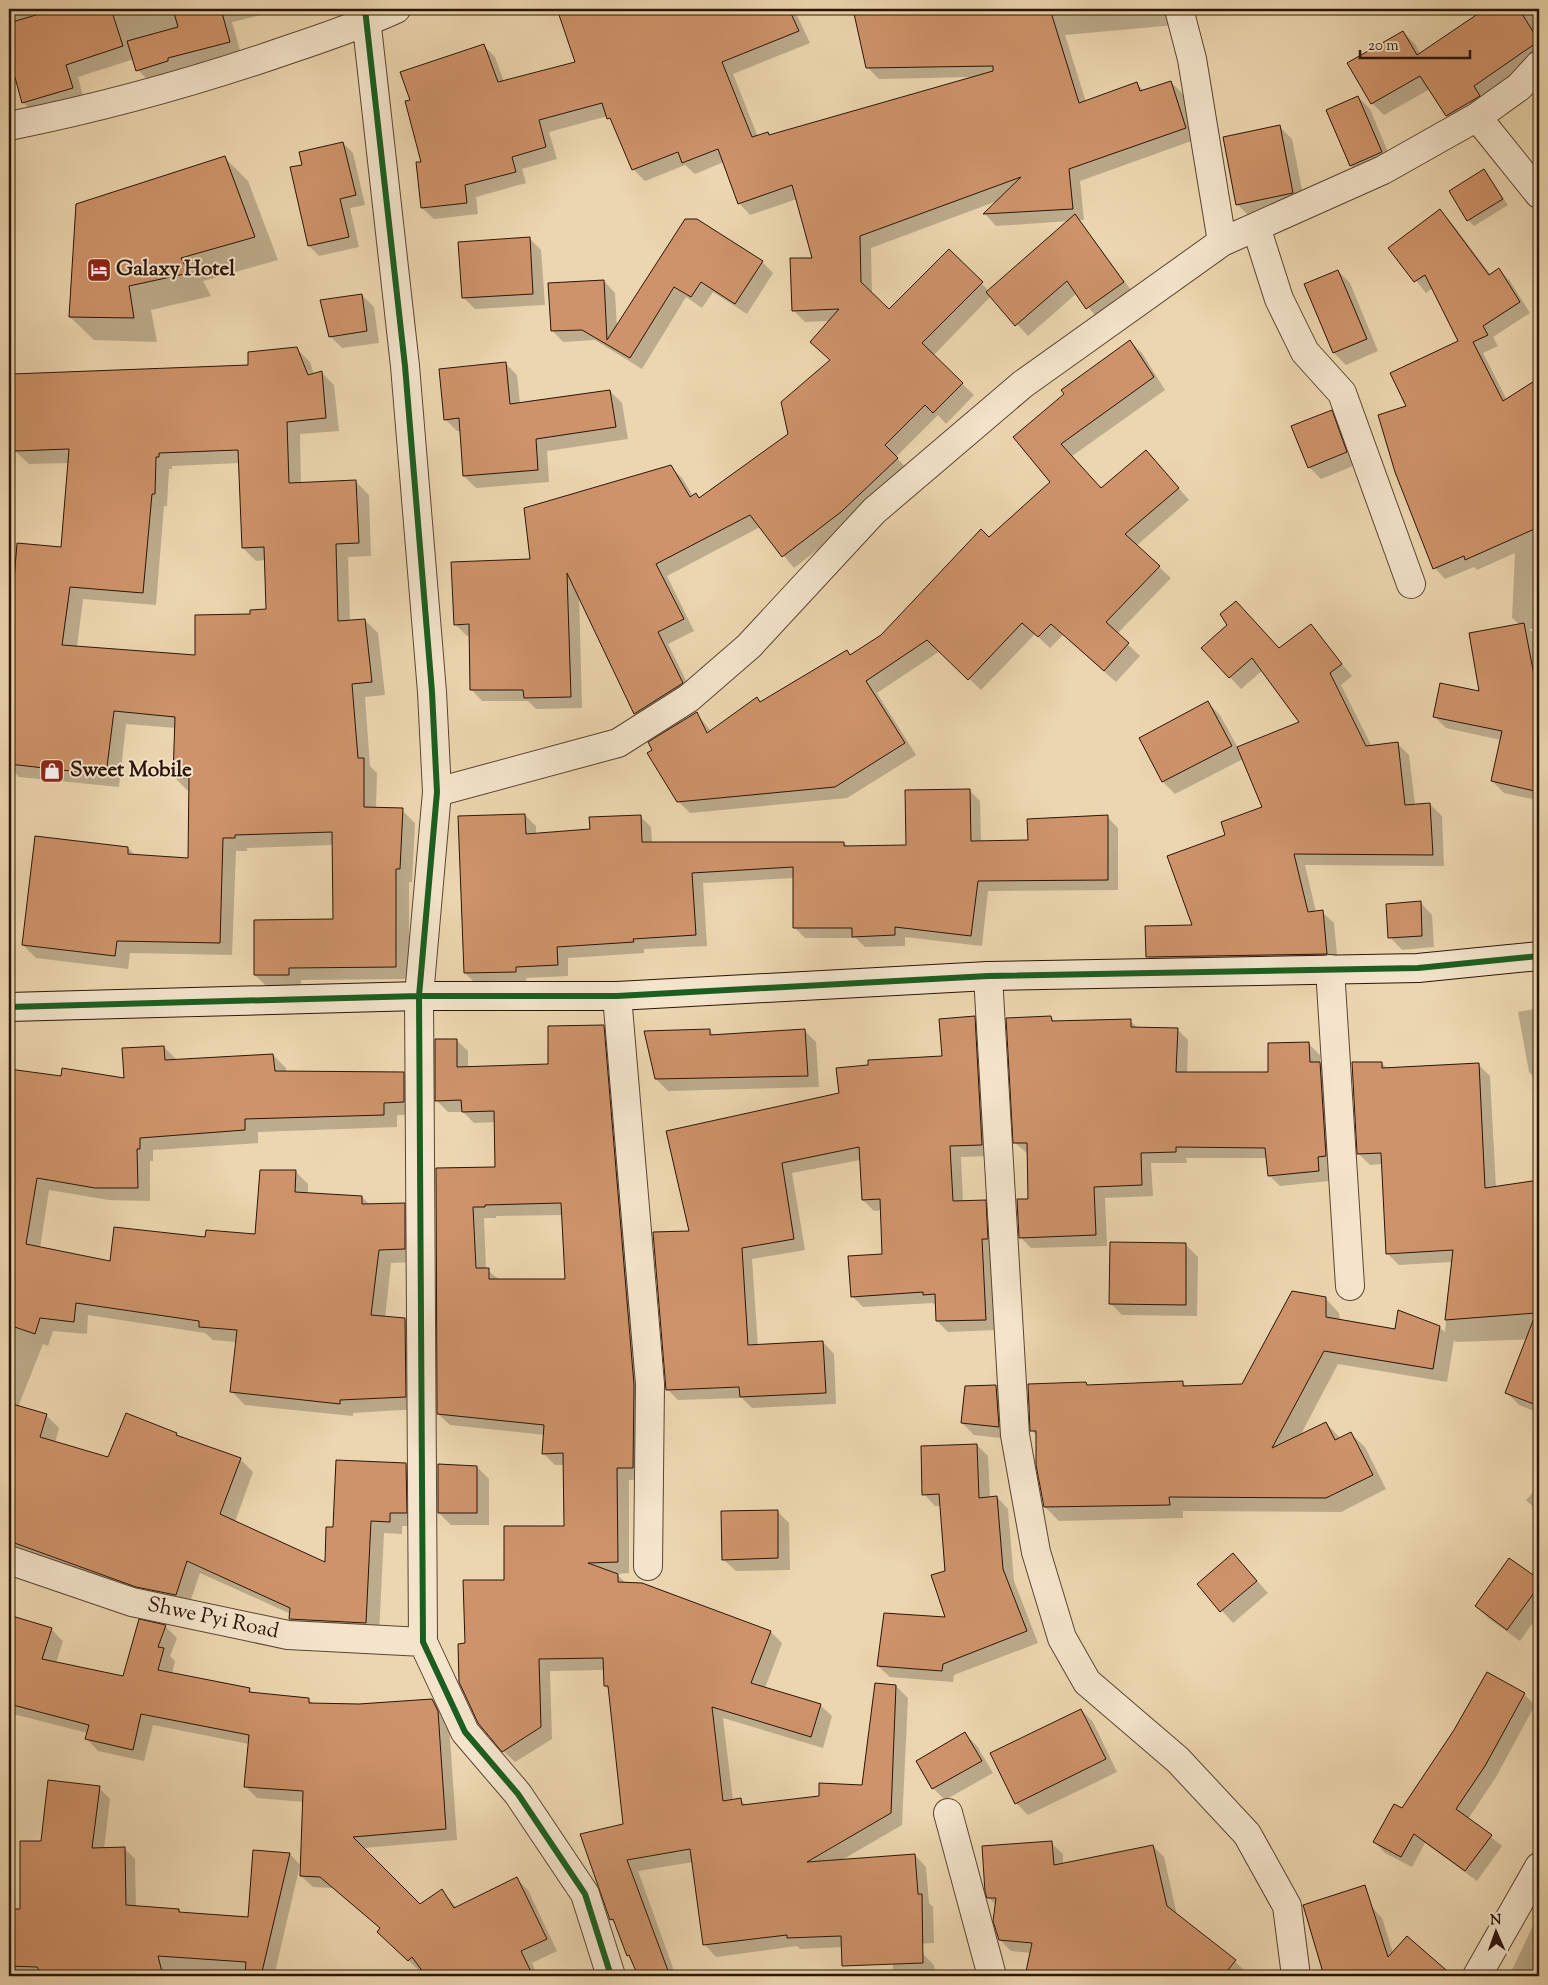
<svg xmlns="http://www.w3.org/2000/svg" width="1548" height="1985" font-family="'Sorts Mill Goudy',serif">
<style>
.shadow{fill:#0003;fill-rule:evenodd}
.building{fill:#ce936a;stroke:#2b1408;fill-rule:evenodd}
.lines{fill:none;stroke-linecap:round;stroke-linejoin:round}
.street-casing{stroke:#5b4432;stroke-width:30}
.secondary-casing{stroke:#2b1408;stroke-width:30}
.street{stroke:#f3e4cb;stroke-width:28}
.secondary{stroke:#f3e4cb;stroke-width:28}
.cycleway-casing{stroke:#f3e4cb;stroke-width:9}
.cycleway{stroke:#1b5e20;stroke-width:6}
.labels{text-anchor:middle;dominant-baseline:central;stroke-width:4;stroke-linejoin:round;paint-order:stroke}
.poi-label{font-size:21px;font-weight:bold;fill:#2b1408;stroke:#f3e4cb;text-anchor:start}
.street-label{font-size:21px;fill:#2b1408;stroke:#f3e4cb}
</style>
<rect width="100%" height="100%" fill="#ecd6af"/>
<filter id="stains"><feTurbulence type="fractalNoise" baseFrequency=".004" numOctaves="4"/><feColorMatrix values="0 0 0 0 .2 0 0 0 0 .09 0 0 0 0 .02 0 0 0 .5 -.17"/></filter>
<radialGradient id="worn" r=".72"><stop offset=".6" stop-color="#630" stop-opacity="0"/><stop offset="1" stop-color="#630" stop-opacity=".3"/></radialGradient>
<path class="shadow" d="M9 9H263L265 14 232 22 241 54 150 82 138 70 134 59 78 77 84 100 35 114 23 102 9 52Z
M558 9H626L629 16 646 9H794L810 43 733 74 758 137 768 133 771 136 972 77 879 79 868 68 855 9H1178L1175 25 1065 35 1086 102 1137 84 1144 91 1171 82 1183 94 1197 139 1080 181 1084 220H1079L1134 294 1098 319 1077 293 1028 336 991 296 933 356 974 395 946 424 938 415 896 457 909 471 852 523 794 568 760 527 667 576 694 631 668 644 693 695 647 725 636 713 579 594 582 708 536 709 528 701H482L471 689V636H467L455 624 531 560 670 466 682 478 693 496 696 495 700 499 789 434 831 361 811 342 830 321 805 322 793 310 814 259 797 199 750 215 739 203 724 162 695 174 685 165 645 181 633 169 614 124 608 116 549 132 557 159 522 169 526 183 476 197 478 214 434 219 422 208 423 163 411 101 483 45 495 57 504 82 577 63ZM1000 200 985 214 996 226 1069 221 989 291 949 251 889 311 872 295 871 248Z
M1480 9H1536L1539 13V22L1533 26 1539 35V61L1459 127 1447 116 1430 89 1384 115 1372 103 1403 32 1415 44 1421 55 1483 12Z
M1358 97 1370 109 1393 164 1363 177 1351 165Z
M1280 127 1292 139 1305 205 1249 216 1237 204Z
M343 143 353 153 365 205 350 208 359 247 319 256 309 246 304 165Z
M224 157 248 181 278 260 203 281 211 296 151 310 157 342 94 340 70 317Z
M1484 171 1508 205 1474 226 1468 220Z
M1440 211 1451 222 1491 275 1499 270 1510 281 1530 313 1493 337 1498 346 1483 353 1507 400 1539 380V629H1529L1536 636 1539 654V805L1537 800 1504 793 1492 781 1501 740 1446 728 1434 716 1481 693 1520 625 1512 618 1515 553 1477 570 1474 567 1445 579 1435 568 1407 407 1459 342 1433 288 1426 293 1390 248Z
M686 221 762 262 773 273 747 314 713 292 702 308 686 297 642 369 595 340 563 342 552 330 604 281 615 293 617 328Z
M529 238 541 250 545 305 475 309 463 297Z
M1338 271 1350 283 1378 351 1346 365 1334 353Z
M362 295 374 307 379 343 342 348 330 336Z
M1130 341 1142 353 1165 390 1072 456 1101 489 1157 463 1189 500 1136 546 1171 578 1117 634 1140 656 1116 682 1063 635 1050 648 1035 634 981 690 940 651 877 693 916 755 847 798 690 813 678 801 696 713 711 731 757 699 761 703 846 651 851 656 882 635 1052 482 1014 438Z
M297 349 310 362 314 374 321 372 334 385 339 431 300 434 301 484 356 482 369 495 371 556 348 557 350 621 365 620 378 633 385 695 365 697 370 766 377 773 376 809 402 810 415 823 412 882H409V979L301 980V988H268L255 975 335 921 333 845 247 848V851H236L232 955 130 953 128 969 36 958 23 945 128 848 136 856 189 860 190 790H187L174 777 176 728 126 724 119 787 19 777 9 766V619L12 620 62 548 69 463 29 464 15 451ZM240 463 243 548 256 561 266 560 268 611 251 615 197 657 77 647 83 599 156 605 164 506H167L169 469H172V466Z
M505 363 517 375 520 404 610 391 622 403 628 439 547 451 549 482 476 488 464 476 461 431H457L445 419Z
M1331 412 1343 424 1358 464 1321 479 1309 467Z
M1311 626 1352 676 1341 685 1372 747 1398 744 1409 755 1415 805 1430 804 1442 816 1444 866 1305 865 1316 912H1322L1334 923 1338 965 1160 969 1148 957 1194 926 1227 836 1264 808 1243 759 1175 794 1163 782 1140 738 1208 703 1220 715 1238 748 1301 722 1263 670 1241 689 1203 648 1279 649Z
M969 790 980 801 981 842H1029L1107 817 1118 828V890L988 891 982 946 905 937V946L865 947 856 938H805L794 927V878L703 883 707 946 644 949V953L568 958V976L526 978 527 982 476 984 465 973 525 815 536 826V834L591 830 640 816 651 827 652 843H844L848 847 907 846Z
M1420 902 1432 915 1434 947 1402 950 1390 937Z
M1539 1008V1082L1529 1072 1518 1012Z
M1051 1017 1055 1022 1130 1021 1138 1028 1177 1029 1188 1040 1187 1074 1269 1073 1309 1044 1320 1055V1064L1331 1074 1337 1167 1328 1168 1329 1181 1280 1186 1269 1175 1268 1158H1186L1187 1163H1151L1153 1196 1105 1198 1107 1246 1031 1248 1020 1237 1029 1200 1028 1154 1015 1143Z
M974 1018 985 1029 993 1156 961 1157 963 1202 985 1201 996 1213V1330L948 1332 937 1321 936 1306 933 1303 863 1307 852 1296 884 1256 882 1210 874 1211 863 1200 860 1160 792 1173 805 1250 752 1259 758 1346 823 1342 834 1354 836 1404 752 1408 742 1398 678 1400 667 1389 691 1232 840 1094 943 1058Z
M603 1026 615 1038 645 1479 629 1480V1573L616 1574 626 1583 771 1632 782 1643 765 1688 820 1705 832 1716 823 1748 723 1718 733 1801 741 1800 747 1806 820 1797 863 1787 896 1686 908 1698 902 1825 840 1861 915 1855 926 1867 929 1903 933 1907 934 1943 800 1949 797 1946 716 1957 705 1945 693 1862 638 1871 676 1976H639L628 1955 616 1925 611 1919 624 1825 609 1690 605 1685 604 1670 550 1671 552 1739 515 1762 503 1751 505 1581 565 1527V1465H555L544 1454 545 1435 450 1425 438 1414 437 1169 496 1168V1122L474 1123 463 1112H448L437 1101 456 1040 468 1051V1068L550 1065ZM563 1215 567 1281 500 1280 486 1269 484 1218H496V1216Z
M709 1030 715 1036 804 1030 816 1042 819 1087 668 1091 656 1079Z
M164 1047 177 1060 273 1055 286 1068V1073H403L416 1086V1115H397V1127L258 1132V1143L153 1150V1161H150V1201L109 1200 49 1190 40 1248 111 1263 207 1239 257 1235 295 1171 308 1184V1194L362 1197 370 1205 404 1204 417 1217V1262L391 1263 385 1318 405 1320 418 1333V1409L353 1413V1416L245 1405 232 1392 237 1342 213 1340 205 1333 88 1315 87 1334 53 1331 48 1346 43 1344 18 1407 46 1415 59 1428 55 1443 109 1459 126 1415 240 1459 253 1472 235 1522 326 1564 334 1529 406 1464 419 1477V1526H402V1534L384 1533 379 1636 303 1632 290 1619 291 1614 200 1573 188 1608 75 1572 69 1566 9 1545V1070L62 1078 125 1080Z
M1382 1063 1387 1069 1479 1065 1490 1076 1496 1188 1534 1281H1539V1339L1456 1342 1454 1340 1447 1382 1338 1364 1300 1436 1326 1423 1340 1438 1350 1433 1365 1447 1386 1489 1341 1512 1183 1511V1518L1059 1521 1045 1507 1037 1436 1032 1430 1086 1383 1089 1386 1182 1382 1187 1387 1243 1385 1325 1298 1339 1313 1340 1320 1396 1330 1439 1327 1445 1332 1452 1262 1399 1265 1388 1254 1383 1164 1370 1165 1359 1154Z
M1186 1245 1198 1257 1197 1316 1122 1315 1110 1303Z
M1520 1358 1539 1366V1413L1519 1405 1507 1393Z
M996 1387 1008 1399 1010 1439 974 1435 962 1423Z
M977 1445 988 1456 990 1498 997 1497 1008 1509 1014 1581 1038 1643 954 1675 953 1682 890 1677 878 1666 947 1619 941 1506H935L924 1494Z
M477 1467 489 1479V1525H451L439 1513Z
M1539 1486V1513L1526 1500Z
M777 1511 789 1523 790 1570 736 1571 723 1559Z
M1510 1560 1539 1580V1614L1520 1641 1488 1618 1476 1606Z
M1245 1567 1268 1593 1233 1623 1198 1584Z
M9 1616 51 1629 63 1641 56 1663 124 1678 165 1626 177 1638 170 1656 175 1661 172 1674 249 1689 254 1694 308 1699 314 1704 359 1705 432 1700 444 1712 449 1724 457 1840 363 1848 420 1906 442 1891 457 1908 516 1879 528 1890 557 1951 532 1963 538 1976H425L390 1943 381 1929 333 1888 313 1887 301 1876 304 1802 257 1798 245 1786 249 1744 153 1725 144 1761 98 1751 87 1739 88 1733 9 1713Z
M1524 1694 1535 1705 1496 1777 1468 1819 1502 1846 1477 1881 1425 1843 1412 1867 1385 1853 1375 1842 1402 1810Z
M1081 1710 1093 1722 1117 1772 1028 1815 1016 1803Z
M965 1734 977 1746 993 1773 945 1800 933 1788 918 1762Z
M99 1788 110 1799 104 1849 124 1848 135 1859 136 1907 179 1910 182 1914 250 1918 290 1854 300 1865 275 1972 307 1970 313 1976H9V1913L34 1912 42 1842Z
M1051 1843 1063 1854V1865L1153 1846 1164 1857 1177 1915 1247 1972 1243 1976H1026L1031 1953 1011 1951 1000 1940 996 1905 988 1897Z
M1365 1900 1382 1918 1393 1953 1414 1952 1436 1976H1326L1304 1905Z
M1539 1913V1976H1516L1511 1972Z
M923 1954 934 1965 935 1976H893V1963Z"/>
<path class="building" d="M56 9H111L123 46 66 65 73 88 22 103 9 56V23Z
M173 9H221L230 42 168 58V61L136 71 127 41 178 27Z
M557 9H789L799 31 722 62 752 137 768 132 769 135 993 71V66L866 68 853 9H1050L1079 103 1137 82 1140 91 1171 81 1186 128 1069 169 1073 209 983 214 1021 177 860 236 861 282 889 309 949 249 983 282 922 343 963 383 933 413 925 405 885 445 898 458 841 512 782 557 750 515 656 564 684 619 658 632 683 683 634 714 567 573 571 697 524 698 523 690H470L469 624 454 625 451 562 530 559 524 508 671 465 690 497 696 493 699 498 788 434 781 402 830 360 810 342 839 309 792 311 790 258H812L792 185 738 204 718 149 682 163 678 152 632 170 610 118 607 119 602 103 539 120 546 147 512 157 516 172 465 185 467 203 421 208 416 162H421L405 101 410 100 400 72 484 44 498 82 575 62Z
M1485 9H1519L1539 41 1474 86 1480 96 1446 116 1420 76 1371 104 1347 63 1403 31 1417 55Z
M1358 96 1382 152 1350 166 1326 110Z
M1280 125 1293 193 1236 205 1223 137Z
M343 142 356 195 340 199 349 237 308 246 290 167 302 165 299 152Z
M225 156 255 237 181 258 189 273 129 286 134 318 69 317 76 204Z
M1484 169 1503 199 1467 221 1449 191Z
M1440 209 1489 275 1499 268 1520 302 1483 326 1488 335 1473 342 1503 401 1539 378V527L1465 560 1464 556 1433 569 1395 472 1378 415 1406 406 1390 373 1458 341 1425 275 1414 282 1388 248Z
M1075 214 1124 282 1086 309 1067 281 1015 326 986 292Z
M685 219H697L763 261 735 304 701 282 691 297 674 287 630 358 582 330 551 331 548 283 604 280 607 340Z
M530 237 533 294 462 298 458 242Z
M1338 270 1367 339 1333 353 1304 284Z
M362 294 367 331 329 337 320 300Z
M1130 340 1154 377 1061 444 1101 488 1146 450 1179 488 1125 534 1160 566 1106 622 1129 643 1104 671 1051 624 1038 637 1022 623 968 680 927 640 866 681 905 743 835 787 677 802 647 753 652 750 648 742 697 712 707 733 757 697 760 702 847 650 850 655 881 635 981 529 989 537 1050 482 1013 437 1064 394 1061 390Z
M297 347 308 375 322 371 326 418 287 422 289 483 356 480 359 543 336 544 338 621 365 619 372 682 352 684 358 758H364V807L403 808 400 869H396V967L289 968V975H254V920L333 919 332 832 235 835V838H223L220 943 117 941 115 956 22 945 35 836 128 847V854L188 858 189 778 173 777 175 717 114 711 106 775 9 764V618H11L17 543 61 547 69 449 14 451 12 374 248 365V352ZM238 450 242 548 264 547 266 609 250 610V614L195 615V655L62 645 70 587 143 593 152 494H155L156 457H159V453Z
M506 362 510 404 610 390 616 427 536 439 538 470 463 476 459 418 444 420 439 369Z
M1332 410 1347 452 1308 468 1291 426Z
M1236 601 1279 648 1311 624 1342 664 1330 673 1366 746 1398 742 1405 805 1430 803 1433 855 1294 854 1308 912 1323 910 1327 954 1146 957 1145 926 1192 925 1167 856 1225 835 1221 822 1262 807 1237 747 1299 722 1252 658 1229 678 1201 648 1227 625 1220 614Z
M1524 623 1534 675H1539V792L1491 781 1502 731 1433 717 1440 683 1479 691 1469 633Z
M1208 701 1232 746 1162 782 1139 738Z
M970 789 971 841 1028 840 1027 819 1108 815V880L978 881 971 936 895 927V935L852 937V928H793V867L692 873 696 935 633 939 634 942 557 947 558 965 516 967V972L464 973 458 816 525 814 526 834 590 829 589 817 641 815 642 842H844V846L906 845 905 790Z
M1421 901 1422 936 1388 938 1386 904Z
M975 1016 982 1145 950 1146 953 1201 986 1200 988 1239H982L986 1320 936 1321 935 1294 923 1295V1292L851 1297 848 1256 882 1254 880 1199 862 1200 859 1147 782 1163 794 1239 742 1248 748 1345 823 1341 826 1393 740 1397 739 1387 666 1390 653 1232 689 1231 666 1131 839 1093 836 1068 868 1065V1060L942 1056 939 1019Z
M1051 1016 1052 1021 1131 1019V1027L1178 1028 1176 1072H1268V1043L1309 1042 1310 1062H1320L1326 1156 1318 1157 1319 1171 1268 1176 1265 1148 1176 1147V1152L1141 1153 1142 1185 1094 1187 1096 1235 1019 1238 1017 1199H1028L1027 1143H1013L1006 1018Z
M604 1025 634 1385 633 1468H617L618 1562 588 1563 618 1574V1582L642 1583 771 1631 751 1683 821 1704 811 1737 712 1707 723 1801 741 1798 742 1805 819 1796V1783L862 1785 875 1683 896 1685 891 1813 807 1862 915 1854 918 1894H922L923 1963 842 1966 841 1936 787 1938V1935L703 1945 690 1849 627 1860 670 1976H638L629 1955 627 1956 613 1919 610 1920 580 1834 623 1824 608 1686H604L603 1658 539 1659 541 1727 502 1752 478 1723 459 1682 458 1644 465 1643 463 1580H504V1526H564L563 1453 542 1454 544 1425 437 1414 436 1168 495 1167 494 1111 462 1112 461 1100 435 1101V1039H457V1067L548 1064V1026ZM561 1203 565 1279H489V1268H476L473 1207H485V1205Z
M710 1029V1035L805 1029 808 1076 655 1079 644 1031Z
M164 1046 165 1060 273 1054 275 1071 404 1072V1102L384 1103V1115L245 1119V1130L140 1138V1149H137L138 1188H95L37 1178 26 1244 110 1261 114 1227 205 1237 206 1230 255 1234 260 1170H296L295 1192 362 1196V1204L405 1203V1249L379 1250 371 1315 405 1318 406 1397 340 1400V1404L230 1392 237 1330 199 1327V1321L76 1303 74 1322 40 1318 35 1334 9 1325V1069L61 1076 62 1068 124 1078 122 1048Z
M1352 1062H1382V1068L1479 1063 1485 1188 1539 1180V1406L1505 1393 1536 1313 1445 1320 1453 1250 1386 1254 1381 1153 1357 1154Z
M1110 1242 1186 1243V1305L1109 1304Z
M1292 1291 1326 1297V1317L1395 1329 1398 1310 1440 1326 1433 1369 1324 1351 1272 1448 1326 1422 1335 1440 1351 1432 1373 1475 1326 1498 1169 1497 1170 1505 1044 1507 1036 1465V1431H1030L1028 1384 1086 1382 1087 1385 1183 1381V1386L1242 1384Z
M996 1385 999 1427 961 1423 965 1386Z
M9 1403 47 1414 40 1437 108 1457 126 1413 177 1433 176 1435 241 1458 220 1514 325 1562 326 1527H333L336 1460 406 1463 407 1513H390V1522L371 1521 366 1623 289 1619 290 1608 187 1561 176 1595 136 1587 9 1541Z
M977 1444 979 1498 997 1496 1003 1569 1027 1631 943 1664 942 1671 877 1666 884 1613 945 1617 931 1575 945 1571 939 1494 922 1495 921 1446Z
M438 1464 477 1466V1513H438Z
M778 1510V1558L722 1560 721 1511Z
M1233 1553 1257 1581 1220 1612 1197 1584Z
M1509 1558 1539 1579V1586L1507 1630 1475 1606Z
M9 1615 52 1628 42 1659 123 1676 139 1619 166 1625 158 1647 164 1648 158 1670 250 1688 249 1692 309 1698V1703L359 1704 432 1699 438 1711 446 1829 353 1837 420 1904 442 1889 454 1908 517 1877 547 1939 521 1951 533 1976H426L412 1957 408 1961 377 1932 380 1928 320 1877 300 1876 303 1791 244 1787 249 1735 141 1714 133 1750 85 1739 89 1725 9 1704Z
M1487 1672 1525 1693 1485 1766 1456 1809 1492 1835 1465 1871 1414 1834 1401 1857 1373 1842 1394 1804 1402 1808 1454 1730Z
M1081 1709 1106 1759 1015 1804 990 1753Z
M965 1732 982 1761 932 1789 916 1761Z
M48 1780 100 1786 92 1848 125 1847 126 1905 179 1909V1912L248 1917 253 1850 290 1853 261 1976 245 1974 246 1962 158 1956 163 1976H43L37 1967 9 1966V1909H20V1841H41Z
M1052 1841 1054 1865 1153 1845 1167 1906 1236 1960 1223 1976H1025L1032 1943 999 1940 993 1921 996 1898H987L985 1892 982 1846Z
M1365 1885 1388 1957 1407 1936 1453 1976H1324L1303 1905Z"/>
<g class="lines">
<defs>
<path id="street" d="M365 9 405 366 432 692 437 792 419 996 423 1642 465 1732 518 1794 585 1894 611 1976
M1179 9 1192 59 1222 242
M1477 117 1539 194
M9 126C104 107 198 81 290 49 326 37 361 25 396 9
M1256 227 1279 299 1305 352 1342 393 1411 584
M437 792 618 743 689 698 749 646 874 511 1023 384 1222 242 1383 170 1477 117 1519 87 1539 65
M1330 969 1350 1286
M988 976 1015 1435 1036 1552 1062 1638 1087 1682 1178 1760 1247 1834 1287 1906 1296 1976
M617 996 650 1384 648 1566
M9 1560 132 1602 288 1635 423 1642
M948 1813 992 1976
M1477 1976 1539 1867"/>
<path id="secondary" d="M9 1007 419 996H617L988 976 1418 968 1539 956"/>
</defs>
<use href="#street" class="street-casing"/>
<use href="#secondary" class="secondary-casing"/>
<use href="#street" class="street"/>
<use href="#secondary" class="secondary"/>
<defs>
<path id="cycleway" d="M365 9 405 366 432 692 437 792 419 996 423 1642 465 1732 518 1794 585 1894 611 1976
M9 1007 419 996H617L988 976 1418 968 1539 956"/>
</defs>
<use href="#cycleway" class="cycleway-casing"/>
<use href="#cycleway" class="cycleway"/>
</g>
<defs>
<symbol id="hotel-square" viewBox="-11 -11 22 22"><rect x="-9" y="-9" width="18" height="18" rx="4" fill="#8f2418" stroke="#f3e4cb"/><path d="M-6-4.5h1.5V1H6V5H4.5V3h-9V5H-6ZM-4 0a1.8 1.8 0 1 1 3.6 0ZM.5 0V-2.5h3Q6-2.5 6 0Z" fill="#fff"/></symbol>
<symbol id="shop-square" viewBox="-11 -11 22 22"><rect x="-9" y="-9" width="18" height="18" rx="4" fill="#8f2418" stroke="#f3e4cb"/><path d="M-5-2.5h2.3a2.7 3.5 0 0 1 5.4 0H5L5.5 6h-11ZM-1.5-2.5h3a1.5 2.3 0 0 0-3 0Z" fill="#fff"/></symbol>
</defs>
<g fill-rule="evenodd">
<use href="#hotel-square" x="85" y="256" width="28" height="28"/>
<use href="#shop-square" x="38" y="757" width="28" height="28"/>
</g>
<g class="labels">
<g class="poi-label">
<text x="116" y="270">Galaxy Hotel</text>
<text x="70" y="771">Sweet Mobile</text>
</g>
<g class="street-label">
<text transform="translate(213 1619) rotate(12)">Shwe Pyi Road</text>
</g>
</g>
<rect width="1548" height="1985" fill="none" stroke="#ecd6af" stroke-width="30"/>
<rect x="10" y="10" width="1528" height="1965" fill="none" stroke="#2b1408" stroke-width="2.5"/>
<rect x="15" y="15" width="1518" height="1955" fill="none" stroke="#2b1408"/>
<g transform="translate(1496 1932) rotate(358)" stroke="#f3e4cb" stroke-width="4" paint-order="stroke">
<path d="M0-4L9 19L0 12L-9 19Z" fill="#2b1408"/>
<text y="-8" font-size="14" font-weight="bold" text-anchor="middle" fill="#2b1408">N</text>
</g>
<path d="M1360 50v8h110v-8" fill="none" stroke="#2b1408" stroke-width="2.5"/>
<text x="1368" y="50" font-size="15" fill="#2b1408" stroke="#f3e4cb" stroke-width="4" paint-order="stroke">20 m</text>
<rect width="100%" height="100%" filter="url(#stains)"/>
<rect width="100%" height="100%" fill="url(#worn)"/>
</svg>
